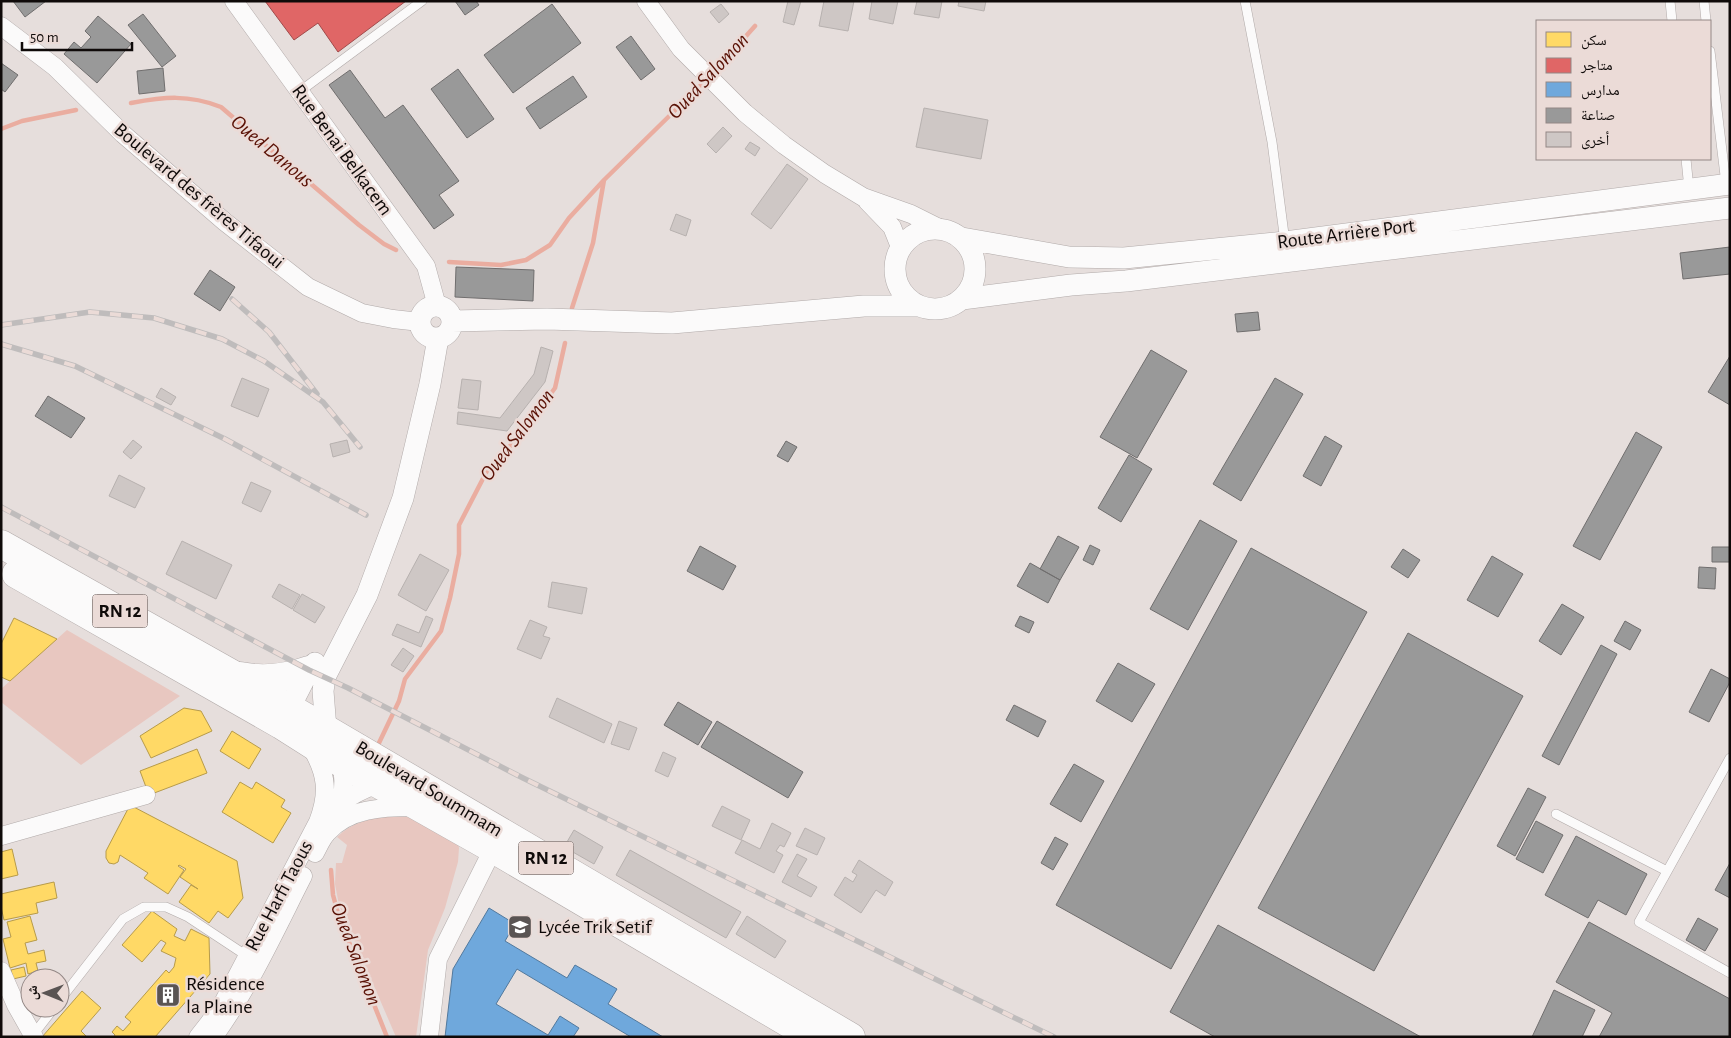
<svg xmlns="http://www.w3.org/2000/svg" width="1731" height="1038" font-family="'Alegreya Sans','Noto Naskh Arabic',sans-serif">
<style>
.green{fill:#e8c7c0}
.homes{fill:#ffd966;stroke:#b79b4a}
.shops{fill:#e06666;stroke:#a14a4a}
.schools{fill:#6fa8dc;stroke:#52799d}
.industry{fill:#999;stroke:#706e6e}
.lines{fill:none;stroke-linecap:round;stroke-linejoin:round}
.stream{stroke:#eaada0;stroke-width:4.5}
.building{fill:#cec7c5;stroke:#b7b1af}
.service-casing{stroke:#b1aaa9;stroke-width:10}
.minor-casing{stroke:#b1aaa9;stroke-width:19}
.tertiary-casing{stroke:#b1aaa9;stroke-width:22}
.primary-casing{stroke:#b1aaa9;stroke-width:29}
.service{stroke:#fbfafa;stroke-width:9}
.minor{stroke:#fbfafa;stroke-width:18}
.tertiary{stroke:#fbfafa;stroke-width:21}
.primary{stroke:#fbfafa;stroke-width:28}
.rail-casing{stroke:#bfbcbc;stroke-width:5.5}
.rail{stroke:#ebdbd7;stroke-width:4;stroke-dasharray:11;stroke-linecap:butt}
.labels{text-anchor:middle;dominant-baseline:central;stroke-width:5;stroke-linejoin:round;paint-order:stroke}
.shield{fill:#ebdbd7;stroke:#514947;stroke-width:1}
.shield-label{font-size:19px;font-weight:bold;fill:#0f0a09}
.street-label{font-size:20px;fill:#0f0a09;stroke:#ebdbd7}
.poi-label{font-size:20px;fill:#0f0a09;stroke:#ebdbd7;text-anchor:start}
.water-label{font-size:21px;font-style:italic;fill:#591004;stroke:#ebdbd7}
</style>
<rect width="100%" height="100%" fill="#e6dedc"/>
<path class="green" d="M67 630 180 696 81 765 1 702V689Z
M389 816 410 817 457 839 459 848 458 862 445 908 428 950 416 1037H396L339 905 335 884 336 863H342L347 845 337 837C351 823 370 818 389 816Z"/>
<path class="homes" d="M14 618 57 639 10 681 1 677V644Z
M184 708 201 711 212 731 151 758 140 736Z
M232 731 261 749 249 769 220 751Z
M197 749 207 773 149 795 140 771Z
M240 782 252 789 256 782 285 800 281 807 291 813 273 843 222 812Z
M130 805 237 861 243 898 228 918 218 911 209 923 179 902 191 885 198 889 180 877 186 869 179 865 178 866 184 870 168 894 144 878 148 873 120 855 118 862 114 864 109 863 106 858V851Z
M12 849 18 875 1 879V852Z
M54 882 57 898 36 903 38 913 4 920 1 907V894Z
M152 911 177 929 174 936 185 941 191 929 209 938 210 974 155 1037H114L115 1035 112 1032 117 1026 123 1031 131 1022 125 1017 166 970 169 973 174 967 176 958 161 951 166 943 161 940 142 962 122 945Z
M30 916 37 940 25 943 28 954 44 950 46 961 36 963 38 971 28 974 26 963 10 968 3 939 11 937 7 922Z
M24 967 26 976 13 979 11 970Z
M82 991 101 1008 81 1031 87 1037H42Z"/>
<path class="shops" d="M265 1H406L338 52 318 23 294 40Z"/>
<path class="schools" d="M489 908 515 924 505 941 567 978 575 965 617 989 608 1004 663 1037H631L517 969 496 1004 548 1035 560 1016 579 1028 573 1037H445L453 969Z"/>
<path class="industry" d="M13 1H46L25 17Z
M455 1H476L479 5 465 15Z
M552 4 581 43 513 93 484 55Z
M143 14 176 56 162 67 128 25Z
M98 16 131 44 97 83 64 54 74 42 81 48 91 37 85 31Z
M631 36 655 69 641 80 616 47Z
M1 63 18 75 5 92 1 89Z
M163 68 165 91 139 94 137 71Z
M458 69 494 119 467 138 431 89Z
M350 70 385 118 403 105 459 181 439 195 454 215 434 229 329 85Z
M573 76 587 97 540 129 526 108Z
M1730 247V274L1683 279 1680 253Z
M456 267 534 270 533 301 455 297Z
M210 270 235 287 220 311 194 294Z
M1258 312 1260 330 1237 332 1235 314Z
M1151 350 1187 371 1137 458 1100 437Z
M1730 356V405L1708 392Z
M1275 378 1303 394 1241 501 1213 484Z
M48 396 85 418 71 438 35 416Z
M1636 432 1662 447 1600 560 1573 546Z
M1325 436 1342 446 1321 486 1303 476Z
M786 441 797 447 788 462 777 456Z
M1129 455 1152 469 1121 522 1098 508Z
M1200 520 1237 541 1188 630 1150 609Z
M1058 536 1079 547 1060 580 1040 569Z
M1090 545 1100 550 1093 565 1083 560Z
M700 546 736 566 723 590 687 571Z
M1712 547H1730V562H1712Z
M1251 548 1367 612 1171 969 1056 905Z
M1403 549 1420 560 1408 578 1391 567Z
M1492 556 1523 574 1498 617 1467 600Z
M1030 563 1060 580 1048 603 1017 586Z
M1699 567 1716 568 1715 589 1698 588Z
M1562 604 1584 617 1561 655 1539 641Z
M1020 616 1034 622 1029 633 1015 626Z
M1625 621 1641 630 1630 650 1614 641Z
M1408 633 1523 696 1374 971 1258 908Z
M1601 645 1617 654 1559 765 1542 756Z
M1118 663 1155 684 1132 722 1096 701Z
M1711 669 1730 679V682L1709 722 1689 712Z
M678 702 712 722 698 745 664 725Z
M1014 705 1046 721 1038 737 1006 720Z
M717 721 803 772 788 798 701 747Z
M1074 764 1104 781 1081 822 1050 804Z
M1528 788 1546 797 1515 856 1497 846Z
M1536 821 1563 835 1543 873 1516 859Z
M1576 836 1647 874 1626 915 1598 900 1588 918 1545 895Z
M1055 837 1068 844 1053 870 1041 863Z
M1730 863V898L1715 890Z
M1698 918 1718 929 1705 951 1686 940Z
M1589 922 1730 999V1037H1599L1612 1013 1556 982Z
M1218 925 1421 1037H1215L1170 1012Z
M1554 990 1595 1010 1582 1037H1532Z"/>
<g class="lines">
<path class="stream" d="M713 73 755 26
M131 103C164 97 188 94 221 107L359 225 384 244 396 250
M1 129 22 121 76 110
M449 262 501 265 526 260 550 245 569 218 604 180
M572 308 593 243 604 180 707 79
M378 745 399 701 405 679 441 631 450 598 459 554V525L489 467 517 439 555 388 565 343
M331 870 333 895 339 917 387 1037"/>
</g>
<path class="building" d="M788 1H801L794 25 783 22Z
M824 1H854L848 31 819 26Z
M872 1H898L893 24 869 19Z
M917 1H942L939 18 914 14Z
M959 1H986L984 11 958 6Z
M721 4 729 14 719 23 710 12Z
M924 108 988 120 981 159 916 147Z
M723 127 732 136 716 153 707 144Z
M750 142 760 148 755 156 745 149Z
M787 164 808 179 771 229 751 214Z
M676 214 691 220 686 236 670 230Z
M541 347 553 351 545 382 507 431 457 424 458 412 500 418 534 374Z
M242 378 269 389 258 417 231 406Z
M462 379 481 381 478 410 458 408Z
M161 388 176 397 171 405 156 397Z
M133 440 142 447 131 459 123 452Z
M347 440 350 452 333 457 330 444Z
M119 475 145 488 135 508 109 496Z
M251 482 271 491 261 512 242 503Z
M182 541 232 565 216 599 166 574Z
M420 554 449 570 426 611 398 595Z
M552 582 587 588 582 614 548 607Z
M279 584 300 595 292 609 272 597Z
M302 594 325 607 315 623 293 610Z
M426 616 433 619 421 647 392 635 397 624 419 633Z
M530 620 547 627 543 636 550 638 541 659 517 649Z
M403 648 414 656 403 672 391 665Z
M557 698 612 724 604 743 549 717Z
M619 721 637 728 629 750 611 744Z
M663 752 676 758 668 777 655 771Z
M722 806 750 820 741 840 712 826Z
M772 823 791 833 784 847 780 845 776 851 783 855 774 873 735 853 742 840 760 849Z
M805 828 825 838 817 855 796 846Z
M574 830 603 847 594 864 564 847Z
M630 850 741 912 726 938 616 875Z
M797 854 807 859 797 876 817 887 811 897 782 882Z
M859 860 893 882 885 896 876 890 861 913 834 895 845 877 853 882 857 875 852 872Z
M747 916 786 941 775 958 736 934Z"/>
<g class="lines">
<defs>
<path id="service" d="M1245 1 1272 142 1285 242
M1670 1 1672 21
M1704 1 1706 21
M1710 51 1726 184
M299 92 422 1
M1686 159 1689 189
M1730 758 1639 922 1730 973
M1556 814 1667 871
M60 1000 123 919 144 907H166L188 917 247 956
M33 1035 54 1008"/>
<path id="minor" d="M234 1 426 266 437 306
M646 1 681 49 745 113 784 145 825 174 863 197 911 214 939 228
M1 26 55 67 123 134 225 222 308 287 362 313 393 319 420 322
M867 201 892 227 900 247
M338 811C344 794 345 775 340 758
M320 824C335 804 359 789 383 783
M1 836 146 795
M315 853C319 846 322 838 327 833 348 808 384 807 413 807
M1 971 16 1005 34 1037
M217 1032C251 984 276 929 303 876
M198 1037 209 1023 224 1001 318 822C329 793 327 774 311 747
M429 1037 438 959 493 849"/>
<path id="tertiary" d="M895 269a40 40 0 1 1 80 0a40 40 0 1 1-80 0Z
M962 238 1069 257 1124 258 1285 242 1730 184
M962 299 1071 285 1126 281 1730 208
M420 322a16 16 0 1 1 32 0a16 16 0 1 1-32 0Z
M452 321 547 319 672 323 864 306H919
M283 721 309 670 315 663
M326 729 323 691 325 677 367 595 403 498 430 384 438 338"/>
<path id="primary" d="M1 544 234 675 851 1037
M16 574 281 725 341 763 493 849 812 1037
M240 676C265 681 286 678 309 670"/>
</defs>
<use href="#service" class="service-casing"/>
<use href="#minor" class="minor-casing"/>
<use href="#tertiary" class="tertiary-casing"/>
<use href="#primary" class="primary-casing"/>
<use href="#service" class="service"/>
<use href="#minor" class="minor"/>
<use href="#tertiary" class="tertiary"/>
<use href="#primary" class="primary"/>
<defs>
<path id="rail" d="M232 299 269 332 317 394
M1 325 90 312 154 318 222 339 264 361 323 402 360 447
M1 344 75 366 225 439 366 515
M1 507 309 670 348 688 523 778 1054 1037"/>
</defs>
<use href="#rail" class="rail-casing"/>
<use href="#rail" class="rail"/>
</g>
<defs>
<symbol id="school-square" viewBox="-11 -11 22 22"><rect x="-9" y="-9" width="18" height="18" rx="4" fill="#5a5453" stroke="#ebdbd7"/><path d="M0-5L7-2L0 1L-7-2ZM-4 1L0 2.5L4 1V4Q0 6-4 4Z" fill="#fff"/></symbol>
<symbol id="building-square" viewBox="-11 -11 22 22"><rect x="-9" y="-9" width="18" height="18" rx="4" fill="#5a5453" stroke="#ebdbd7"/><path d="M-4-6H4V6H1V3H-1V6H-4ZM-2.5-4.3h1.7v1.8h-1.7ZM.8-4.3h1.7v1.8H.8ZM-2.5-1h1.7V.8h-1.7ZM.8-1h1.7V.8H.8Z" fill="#fff"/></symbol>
</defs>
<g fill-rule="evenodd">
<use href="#school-square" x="506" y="913" width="28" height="28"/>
<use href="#building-square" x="154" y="981" width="28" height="28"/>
</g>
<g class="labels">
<g class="shield">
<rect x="92.5" y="594.5" width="55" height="33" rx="4"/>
<rect x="518.5" y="841.5" width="55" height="33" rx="4"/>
</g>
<g class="shield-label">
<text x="120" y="611">RN 12</text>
<text x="546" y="858">RN 12</text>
</g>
<g class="street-label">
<text transform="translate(342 150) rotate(54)">Rue Benai Belkacem</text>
<text transform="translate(199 196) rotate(40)">Boulevard des frères Tifaoui</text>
<text transform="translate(1346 234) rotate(-7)">Route Arrière Port</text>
<text transform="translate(429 789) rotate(31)">Boulevard Soummam</text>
<text transform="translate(279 896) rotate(-62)">Rue Harfi Taous</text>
</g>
<g class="poi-label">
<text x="538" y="927">Lycée Trik Setif</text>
<text x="186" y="984">Résidence<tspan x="186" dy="23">la Plaine</tspan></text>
</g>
<g class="water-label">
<text transform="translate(708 76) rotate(-47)">Oued Salomon</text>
<text transform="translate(272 151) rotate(40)">Oued Danous</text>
<text transform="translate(517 435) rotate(-53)">Oued Salomon</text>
<text transform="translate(356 954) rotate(69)">Oued Salomon</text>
</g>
</g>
<rect width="1731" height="1038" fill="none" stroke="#0f0a09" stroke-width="5"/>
<rect x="1536" y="20" width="175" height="140" fill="#ebdbd7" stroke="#938785"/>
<rect x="1546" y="32" width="25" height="15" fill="#ffd966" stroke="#938785"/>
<text x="1581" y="45" font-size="15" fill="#0f0a09">سكن</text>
<rect x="1546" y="58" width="25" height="15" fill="#e06666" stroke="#938785"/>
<text x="1581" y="70" font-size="15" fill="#0f0a09">متاجر</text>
<rect x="1546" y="82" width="25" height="15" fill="#6fa8dc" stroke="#938785"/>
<text x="1581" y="95" font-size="15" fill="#0f0a09">مدارس</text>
<rect x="1546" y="108" width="25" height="15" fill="#999999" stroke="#938785"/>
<text x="1581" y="120" font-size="15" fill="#0f0a09">صناعة</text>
<rect x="1546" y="132" width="25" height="15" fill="#cec7c5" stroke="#938785"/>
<text x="1581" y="145" font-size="15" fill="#0f0a09">أخرى</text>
<g transform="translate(45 993) rotate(271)"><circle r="24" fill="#ebdbd7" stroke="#938785"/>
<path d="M0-4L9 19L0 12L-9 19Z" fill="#5a5453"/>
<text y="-8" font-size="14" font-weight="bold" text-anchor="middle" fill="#0f0a09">ش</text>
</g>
<path d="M22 42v8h110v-8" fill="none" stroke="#0f0a09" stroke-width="2.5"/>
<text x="30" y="42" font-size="15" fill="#0f0a09" stroke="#ebdbd7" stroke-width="4" paint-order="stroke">50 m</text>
</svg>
